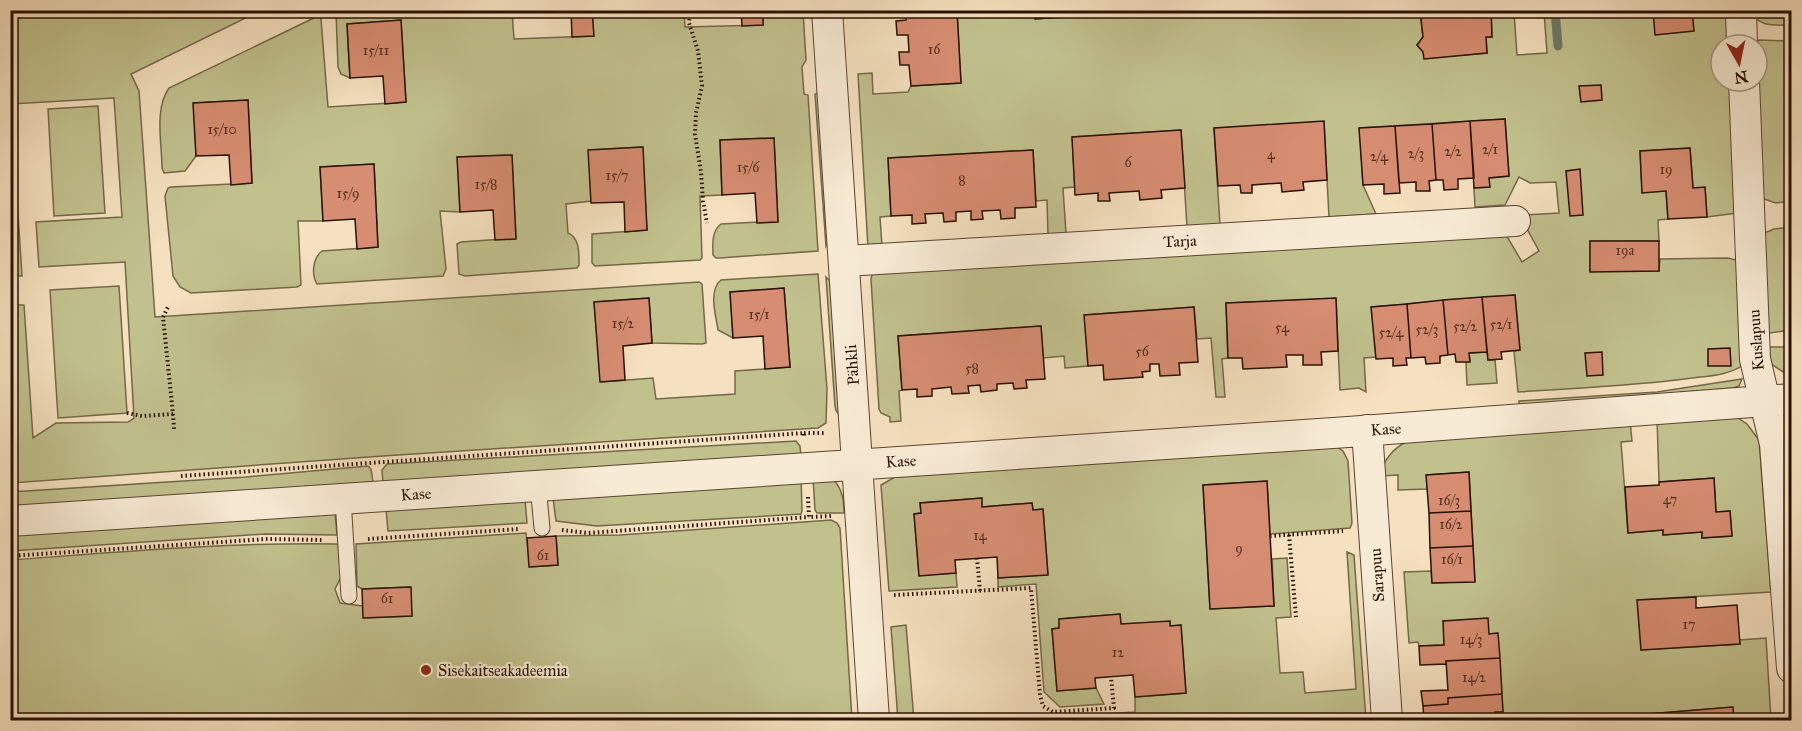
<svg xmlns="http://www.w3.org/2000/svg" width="1802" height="731" font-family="'IM FELL Great Primer',serif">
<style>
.green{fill:#c1c18e;stroke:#746848;stroke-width:1.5}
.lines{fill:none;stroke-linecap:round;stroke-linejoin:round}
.stream{stroke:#6e7868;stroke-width:9}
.building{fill:#d78d72;stroke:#281001;stroke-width:1.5}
.lane-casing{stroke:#5b4430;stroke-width:17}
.street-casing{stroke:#5b4430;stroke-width:32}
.path{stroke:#281001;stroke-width:4;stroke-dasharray:1.5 3;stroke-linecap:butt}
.lane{stroke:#f8ebd5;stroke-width:15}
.street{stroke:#f8ebd5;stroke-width:30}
.poi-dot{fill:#8f2418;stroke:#f8ebd5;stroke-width:2}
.labels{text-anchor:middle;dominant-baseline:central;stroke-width:4.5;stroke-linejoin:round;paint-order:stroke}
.number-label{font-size:14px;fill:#542f1d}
.street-label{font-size:16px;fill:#281001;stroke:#f8ebd5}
.poi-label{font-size:16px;fill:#281001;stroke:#f8ebd5;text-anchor:start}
</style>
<rect width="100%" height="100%" fill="#f5e0bf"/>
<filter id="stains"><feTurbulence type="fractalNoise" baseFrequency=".00333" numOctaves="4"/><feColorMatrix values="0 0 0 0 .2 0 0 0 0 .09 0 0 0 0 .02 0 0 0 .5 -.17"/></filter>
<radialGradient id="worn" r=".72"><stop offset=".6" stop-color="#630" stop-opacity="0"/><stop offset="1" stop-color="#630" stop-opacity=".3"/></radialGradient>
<path class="green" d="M1159 10 1420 11 1423 37 1417 45 1423 52 1425 58 1487 53 1486 37H1492L1491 13 1514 12 1517 55 1547 53 1544 11H1732L1734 45H1721V81H1736L1737 213 1707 217 1705 188H1693L1690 148 1640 151 1642 192 1666 191 1668 219 1658 220 1659 241H1590V271H1659L1660 259 1728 258 1740 261 1745 364C1730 375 1709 376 1692 378 1634 386 1576 388 1518 392L1514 351 1520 350 1515 295 1372 307 1376 357 1364 358 1366 392 1359 388 1340 390 1336 299 1226 303 1228 358 1222 359 1225 397H1216L1211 338 1197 339 1194 307 1085 315 1088 366 1065 368 1064 356 1043 358 1041 326 898 336 902 390 899 391 901 421 890 422V417L881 413 879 409 871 279 872 275 875 273 1505 233 1522 262 1539 251 1525 225 1524 215 1559 213 1556 182 1530 183 1519 177 1505 205 1475 207 1474 188 1489 187V178L1509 176 1505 119 1360 128 1363 185 1376 214 1329 217 1324 122 1214 129 1220 225 1187 227 1181 130 1072 137 1075 187 1063 188 1066 234 1048 235 1047 200 1036 201 1033 150 888 158 891 216 880 217 882 246 868 248 858 74 872 73 873 94 908 92 911 86 961 83 957 11H1034L1036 19Z
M11 11H260L131 74 139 91 155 317 699 282 702 284 706 343 702 344 652 343 649 298 594 302 601 382 653 378 656 399 735 394V371L790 367 784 288 730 292 733 338 718 330C716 316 708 290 721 280L818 274 827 389 826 423 818 428 383 456 11 483V414H15L13 393H10V305H24L33 438 56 423 128 422 134 418 125 262 39 267 36 222 122 217 114 98 11 104Z
M336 11H512L514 39 593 36 592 11H684L685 27 763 25V11H803L806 60 802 67 804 94 808 95 818 251 720 258H716L713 255C713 244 711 232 721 224L778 221 774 138 720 140 722 195 700 196 702 258 700 260 595 266 592 263V234L647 230 642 147 589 150 591 201 566 204 568 233C580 238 579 254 579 265L577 268 465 276 459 274 457 244 461 242 516 238 512 155 458 157 460 212 440 211 446 269 443 276 317 284C311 274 313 258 322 251L378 247 374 164 320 167 323 221H298L301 285 297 287 191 293 180 287 173 276 165 196 168 188 171 187 252 183 248 100 194 103 196 156 185 171 164 173 162 168C162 143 154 109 169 88L318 16 321 19 328 107 406 102 401 20 347 24 350 78 341 74 338 67Z
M1751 11H1791V25C1776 25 1758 28 1751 11Z
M1759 40 1791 41V201L1776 203 1761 198 1757 45H1753Z
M819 93 828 242 826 246 815 94Z
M98 106 105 213 54 216 48 109Z
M11 107 22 276H10Z
M1791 227V330L1763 334 1762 234 1774 229Z
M826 277 830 281 839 414 836 411 835 406Z
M119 286 127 413 58 418 50 290Z
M1765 347H1791V377L1768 362Z
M1487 352 1488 360H1495L1497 383 1467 385 1466 362 1470 361 1469 353Z
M1742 379 1739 386 1733 388 1519 406V401L1657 392Z
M1657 418H1738L1747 424 1759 440 1771 592 1638 600 1641 650 1740 644V640L1766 638 1771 720H1734L1732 707 1648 714V720H1495V712H1503L1497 633 1489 634 1444 621V645L1419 646 1418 642 1409 643 1404 572 1431 571 1432 583 1475 581 1469 472 1427 475V489L1398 490V475L1380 476C1382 461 1395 446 1409 441L1630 420 1632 441 1621 442 1628 533 1663 530V535L1702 532V538L1732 536 1730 511 1716 512 1714 478 1659 482Z
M796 441 800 446 801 456 383 482 382 470 387 464Z
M1337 447 1343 451 1348 461 1352 523 1350 528 1270 534 1267 481 1203 485 1210 609 1274 606 1272 559 1287 558 1291 617 1276 618 1280 673 1303 672 1305 693 1356 689 1347 552 1354 555 1366 720H1275L1274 719 1254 720H1005L1135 712V697L1186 693 1181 625 1170 626V622L1121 624 1120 614 1059 619V628L1052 629 1057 691 1096 688 1104 704 1060 707 1044 692 1036 584 998 587V578L1048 574 1043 509 1033 510 1032 503 982 507 981 498 920 503 921 513 914 514 919 575 956 573 957 587 889 591 881 485 895 477Z
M368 466 371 469 373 482 11 507V492L246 477Z
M801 476 802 511 801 514 597 526 556 521 553 498Z
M813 477 833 479C842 489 844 499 844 513H817L815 510Z
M525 499 527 523 388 531 386 509Z
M335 513 337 535 265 534 11 551V535Z
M831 520 837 523 840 528 852 720H11V560C119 552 228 542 338 544L341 577 335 589 340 603 363 606 364 618 412 616 410 587 362 589 357 586 356 544 526 533 530 567 558 565 556 536 620 535Z
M906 625 914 720H898L891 627Z"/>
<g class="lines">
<path class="stream" d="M1555 10 1558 46"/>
</g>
<path class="building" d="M571 10H592L594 36 572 37Z
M741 10H763V25L742 26Z
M906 10H957L961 83 911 86 909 65H900L899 52H909L908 35H897L896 21 906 20Z
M1034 10H1159L1035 19Z
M1420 10H1491L1492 37H1486L1487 53 1424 59 1423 52 1417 45 1423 37Z
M1653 10H1692L1694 31 1655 35Z
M401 20 406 102 385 104 383 76 350 78 347 24Z
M1601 85 1602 100 1581 102 1579 86Z
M248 100 252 183 231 185 229 155 196 156 193 103Z
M1505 119 1509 176 1489 178 1490 187 1474 188 1470 121Z
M1324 121 1327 180 1303 182 1304 190 1282 192 1281 183 1252 185V193H1241L1240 185 1218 186 1214 128Z
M1470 121 1474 178 1458 179V189L1444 190 1443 180H1436L1432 124Z
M1432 124 1436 180 1429 181 1430 191H1416V182L1399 183 1395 126Z
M1395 126 1400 193 1384 194V184L1363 185 1359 128Z
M1181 130 1185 188 1161 190 1162 198 1140 200 1139 191 1109 193 1110 201H1098V193L1075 195 1072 137Z
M774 138 778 222 757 223 755 193 722 195 720 140Z
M643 147 647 230 625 232 624 202 591 203 588 150Z
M1690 148 1693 188 1705 187 1707 217 1668 219 1666 191 1642 193 1640 151Z
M1033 150 1036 207 1015 208V218L1001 219 1000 210 982 211 983 219 971 220V211L956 212V221L944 222 943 213 925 214 926 223 912 224V215L891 216 888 158Z
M512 155 516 239 495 240 493 210 460 212 457 157Z
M374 164 378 247 357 249 355 219 323 221 320 167Z
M1580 169 1583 215 1570 216 1566 171Z
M1590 241H1659V271L1590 272Z
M784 288 790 367 765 369 763 336 733 338 730 292Z
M1515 295 1520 350 1501 352 1502 359 1488 360 1482 297Z
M1482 297 1487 352 1469 353 1470 362H1456L1455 354 1448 355 1443 300Z
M649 298 652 343 623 346 625 380 600 382 594 302Z
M1336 298 1338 351 1321 352 1322 365H1303V355H1286L1287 367 1243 369 1242 358H1228L1226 303Z
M1443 300 1448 355 1440 356V363L1426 364 1425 357 1411 358 1407 304Z
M1407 304 1411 358H1406L1407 365 1393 366V358L1376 359 1371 307Z
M1194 307 1198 362 1179 363 1180 375 1160 376 1159 364H1150V371L1142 372 1143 377 1104 380 1103 365 1088 366 1084 315Z
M1041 326 1045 379 1026 380 1027 388 1014 389 1013 383 997 384V390L981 392 980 385 968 386 969 393 952 394 951 387 932 389V396L917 397V389L902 390 898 336Z
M1730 348 1731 366H1708V349Z
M1602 352 1603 375 1587 376 1585 353Z
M10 393H13L15 414H10Z
M1469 472 1471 511 1429 513 1426 475Z
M1714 478 1716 512 1730 511 1732 536 1702 538V532L1663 535V530L1628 533 1625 487 1659 485V482Z
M1267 481 1274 606 1210 609 1203 485Z
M982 498V507L1032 503 1033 510 1043 509 1048 575 998 578 997 557 955 560 956 573 919 576 914 514 921 513 920 503Z
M1471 511 1473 546 1430 548 1429 513Z
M556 536 558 565 529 567 527 538Z
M1473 546 1475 582 1432 583 1430 548Z
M411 587 412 616 363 618 362 589Z
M1696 597V608L1737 605 1740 644 1641 650 1637 600Z
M1120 614 1121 624 1170 621V626L1181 625 1186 693 1135 697 1133 675 1095 678 1096 688 1057 691 1052 629 1059 628V619Z
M1488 618 1489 634 1498 633 1500 658 1446 661V664L1420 665 1419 646 1444 645 1443 621Z
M1500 658 1502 694 1448 698V704L1423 706 1421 691 1448 690 1446 661Z
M1502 694 1503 712H1495V720H1450V718L1424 720 1423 706 1448 704V698Z
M1733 707 1734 720H1648V714Z"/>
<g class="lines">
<defs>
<path id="lane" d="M538 485 542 528
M343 499 349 596"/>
<path id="street" d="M827 10 874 720
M1741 10 1742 45
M1744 81 1755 359 1775 444 1792 668
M845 261 1515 221
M1367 430 1387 720
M10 521 1348 432 1792 399"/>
</defs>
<use href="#lane" class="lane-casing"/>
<use href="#street" class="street-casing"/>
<path class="path" d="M690 10 689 23 698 51 702 86 696 113 695 134 701 172 703 201 707 223
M127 413 142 416 173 414 163 317 168 307
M173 414 174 430
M804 433H824
M181 476 804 433V437
M808 497 809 517 832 516
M562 530 588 533 809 517
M1289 535 1296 617
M1270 536 1343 531
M368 539 519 529
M10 556 267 539 324 540
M977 558 980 591
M894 595 1031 588 1040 695 1043 706 1053 712 1114 708 1111 677"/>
<use href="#lane" class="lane"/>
<use href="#street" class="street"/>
</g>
<circle class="poi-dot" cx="426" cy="670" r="6"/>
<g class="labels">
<g class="number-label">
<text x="934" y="49">16</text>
<text x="376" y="50">15/11</text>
<text x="222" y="129">15/10</text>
<text x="1490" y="149">2/1</text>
<text x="1453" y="151">2/2</text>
<text x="1416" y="153">2/3</text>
<text x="1271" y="154">4</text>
<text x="1379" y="156">2/4</text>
<text x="1128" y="162">6</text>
<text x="748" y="167">15/6</text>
<text x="1666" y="169">19</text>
<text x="617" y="175">15/7</text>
<text x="962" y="180">8</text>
<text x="486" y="184">15/8</text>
<text x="348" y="193">15/9</text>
<text x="1625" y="250">19a</text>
<text x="759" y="314">15/1</text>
<text x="623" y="323">15/2</text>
<text x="1501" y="324">52/1</text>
<text x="1465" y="326">52/2</text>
<text x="1282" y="327">54</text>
<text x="1427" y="329">52/3</text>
<text x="1391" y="332">52/4</text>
<text x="1142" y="351">56</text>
<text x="972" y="368">58</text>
<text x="1670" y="499">47</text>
<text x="1449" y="500">16/3</text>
<text x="1451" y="524">16/2</text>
<text x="980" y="535">14</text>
<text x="1239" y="548">9</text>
<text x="543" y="555">61</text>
<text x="1452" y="559">16/1</text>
<text x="387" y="598">61</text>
<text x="1689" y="624">17</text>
<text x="1471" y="639">14/3</text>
<text x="1118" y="652">12</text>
<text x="1474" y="677">14/2</text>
</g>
<g class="street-label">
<text transform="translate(1180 241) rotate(-3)">Tarja</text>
<text transform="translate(1756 340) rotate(-94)">Kuslapuu</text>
<text transform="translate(852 365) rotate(-94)">Pähkli</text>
<text transform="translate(1386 429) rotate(-4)">Kase</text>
<text transform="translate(901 461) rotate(-4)">Kase</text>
<text transform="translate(416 494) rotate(-4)">Kase</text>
<text transform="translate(1377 575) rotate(-94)">Sarapuu</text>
</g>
<g class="poi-label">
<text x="438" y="670">Sisekaitseakadeemia</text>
</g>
</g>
<rect width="1802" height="731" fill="none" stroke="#f5e0bf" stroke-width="36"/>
<rect x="12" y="12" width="1778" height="707" fill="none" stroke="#281001" stroke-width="3"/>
<rect x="18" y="18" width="1766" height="695" fill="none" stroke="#281001" stroke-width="1.5"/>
<g transform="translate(1739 63) rotate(171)"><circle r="28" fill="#f8ebd5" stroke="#a59380" stroke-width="1.5"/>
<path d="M0-4.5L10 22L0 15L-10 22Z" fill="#8f2418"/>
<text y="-9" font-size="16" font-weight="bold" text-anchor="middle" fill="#281001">N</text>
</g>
<rect width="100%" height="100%" filter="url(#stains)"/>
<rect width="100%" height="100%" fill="url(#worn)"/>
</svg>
